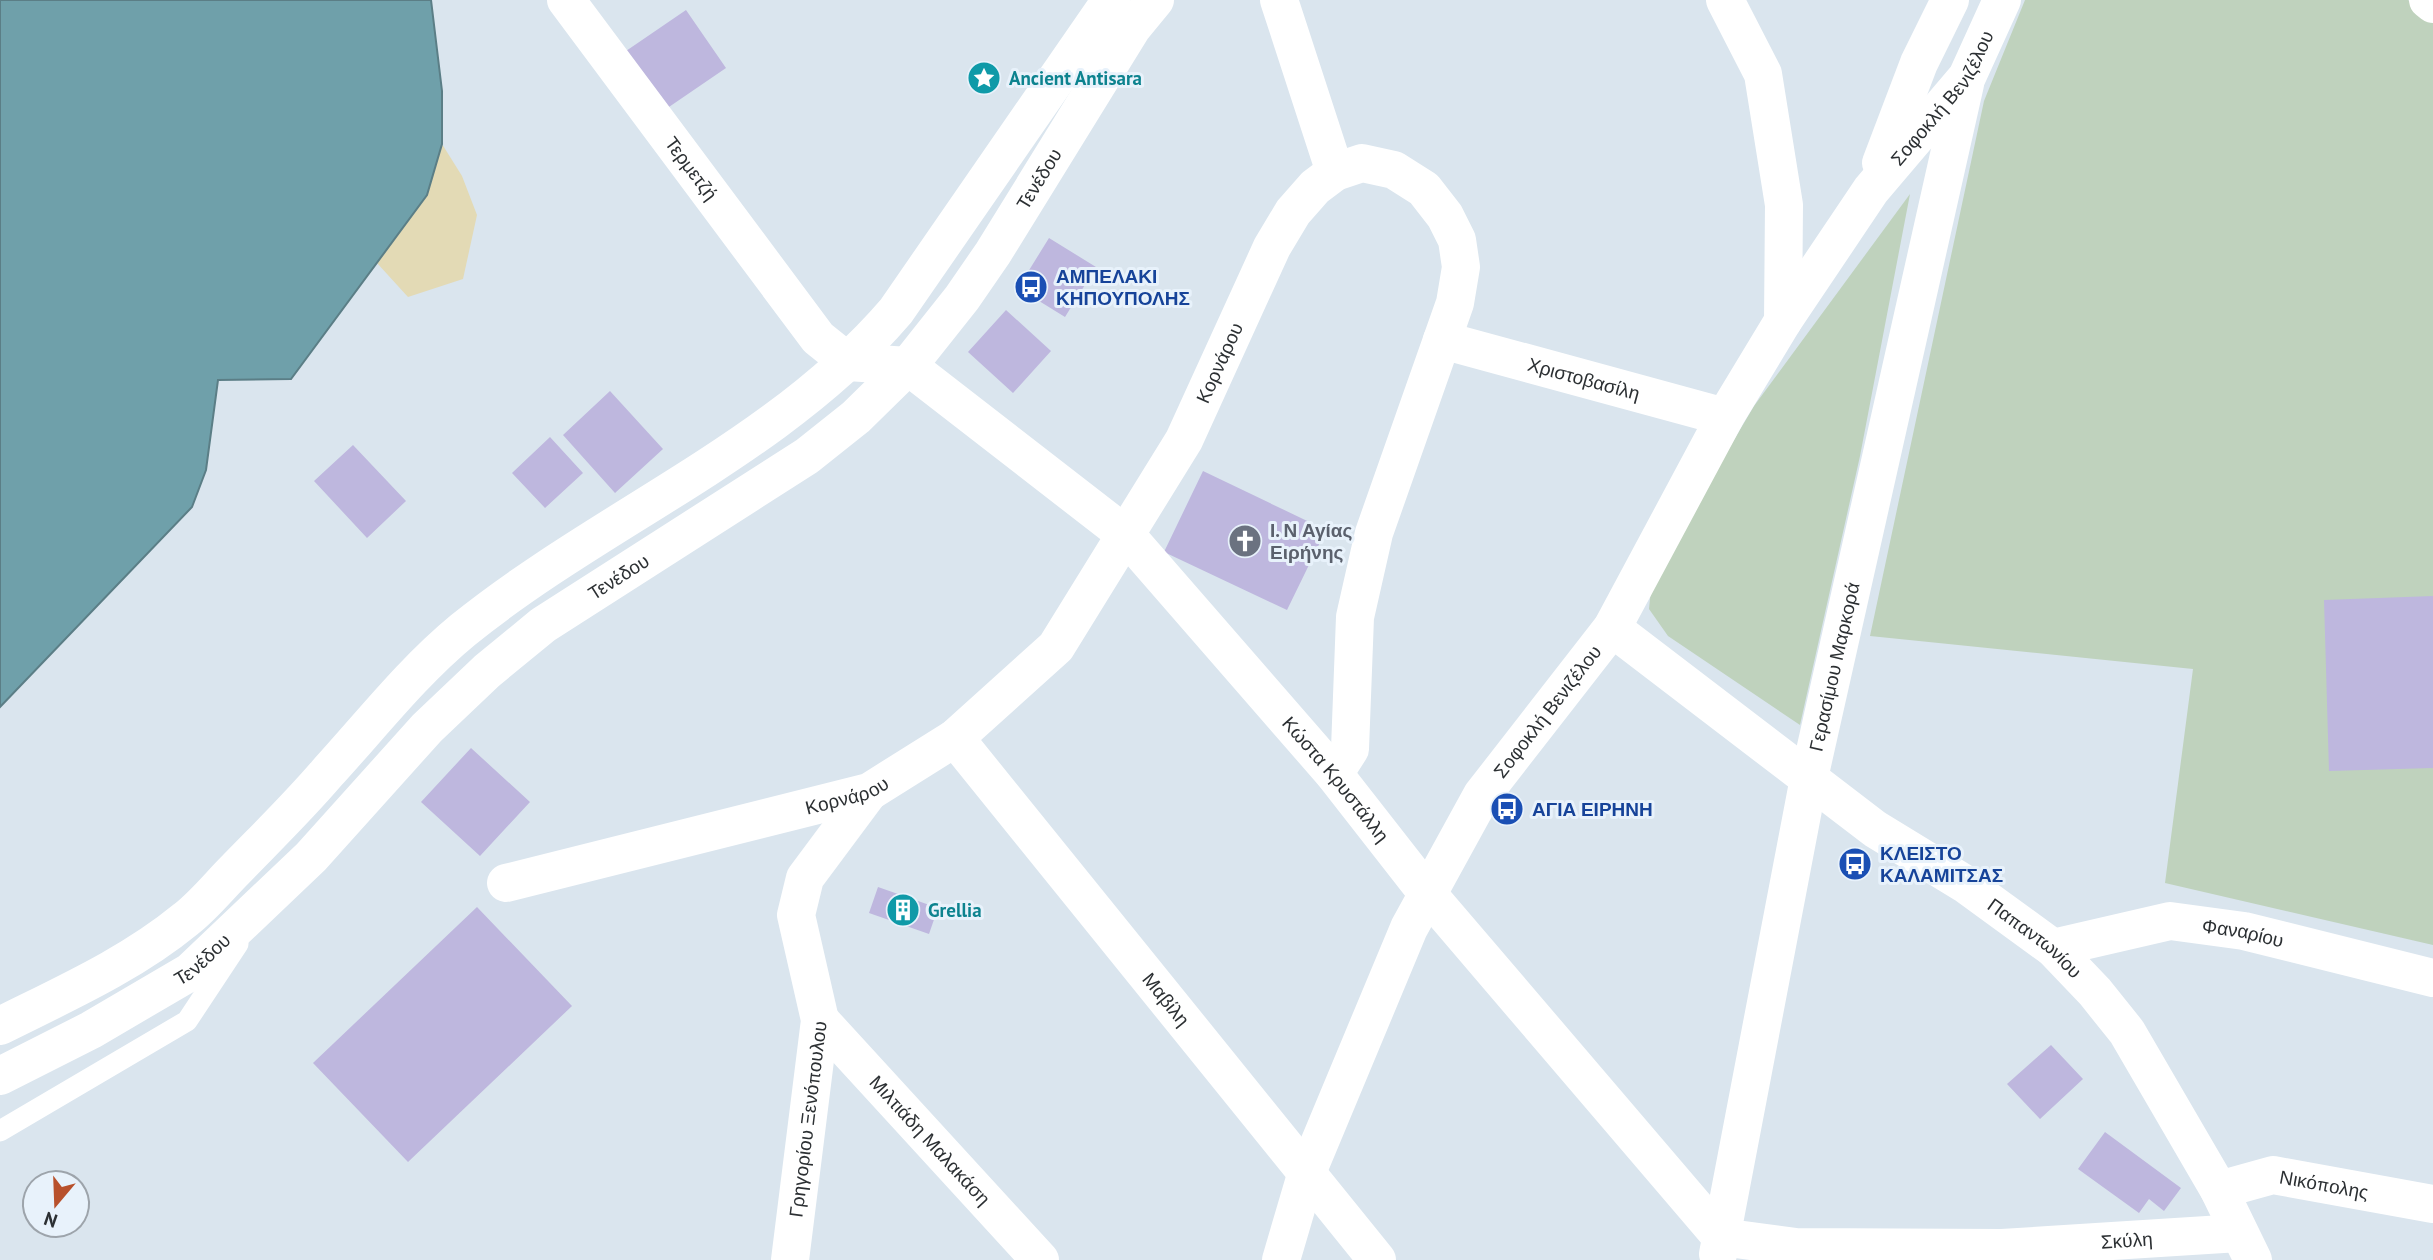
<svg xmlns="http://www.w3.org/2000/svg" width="2433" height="1260" font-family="'PT Sans',sans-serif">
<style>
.green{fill:#bfd2bd}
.sand{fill:#e3dab5}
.water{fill:#6fa0aa;stroke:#5b7e86;stroke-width:2}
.building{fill:#beb7de}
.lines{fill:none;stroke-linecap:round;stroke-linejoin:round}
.service{stroke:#fff;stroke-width:21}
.minor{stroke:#fff;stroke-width:38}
.tertiary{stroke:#fff;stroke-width:38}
.secondary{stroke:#fff;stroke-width:38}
.labels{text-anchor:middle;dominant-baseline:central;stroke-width:6;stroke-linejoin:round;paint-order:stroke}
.culture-label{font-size:19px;font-weight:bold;fill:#0d838f;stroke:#e8f2fb;text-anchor:start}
.street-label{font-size:19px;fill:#2c3033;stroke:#e8f2fb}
.transit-label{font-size:19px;font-weight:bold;fill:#164399;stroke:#e8f2fb;text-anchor:start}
.worship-label{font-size:19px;font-weight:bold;fill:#5b616d;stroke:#e8f2fb;text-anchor:start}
</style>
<rect width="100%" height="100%" fill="#dae5ee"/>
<path class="green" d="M2025 0H2408L2433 19V945L2165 883 2193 669 1870 636 1984 101Z
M1910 194 1860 456 1800 725 1668 636 1649 609 1652 579 1754 406Z"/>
<path class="sand" d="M442 144 462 176 477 215 463 279 408 297 377 263 427 195Z"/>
<path class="water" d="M0 0H431L442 91V144L427 195 291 379 218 380 206 470 192 507 0 707Z"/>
<path class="building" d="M686 10 726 68 666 109 626 51Z
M1049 238 1096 267 1065 317 1018 288Z
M1006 310 1051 351 1013 393 968 352Z
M610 391 663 449 615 493 563 435Z
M550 437 583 473 545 508 512 473Z
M353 445 406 501 367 538 314 481Z
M1203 471 1326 530 1287 610 1164 552Z
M2433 596V768L2329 771 2324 600Z
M471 748 530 802 480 856 421 802Z
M878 887 938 908 929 934 869 913Z
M477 907 572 1006 408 1162 313 1063Z
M2051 1045 2083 1079 2040 1119 2007 1084Z
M2105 1132 2181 1188 2164 1211 2149 1199 2139 1213 2078 1169Z"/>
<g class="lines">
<path class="service" d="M0 1131 187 1021 238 944"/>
<g class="minor">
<path id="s1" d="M566 0 818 338 848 362 908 366 1126 535 1334 774 1427 893 1721 1237 1796 1247 2002 1248 2239 1233"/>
<path d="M1279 0 1335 172"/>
<path d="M2428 0 2433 4"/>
<path id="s2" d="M1442 340 1725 417"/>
<path id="s3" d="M955 738 1377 1260"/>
<path id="s4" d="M506 883 869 792 955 738 1056 647 1184 440 1272 247 1293 212 1315 187 1335 172 1362 163 1394 170 1424 189 1445 216 1457 240 1461 267 1455 303 1374 533 1355 617 1350 749 1334 774"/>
<path id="s5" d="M2053 948 2170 921 2244 931 2433 978"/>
<path id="s6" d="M820 1020 1040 1260"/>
<path id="s7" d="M2219 1190 2273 1175 2433 1204"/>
<path d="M1718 1254 1809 778"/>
<path id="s8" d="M790 1260 820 1020 796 915 805 878 869 792"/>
</g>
<g class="tertiary">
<path d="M1725 0 1763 74 1784 205 1783 321"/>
<path d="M1881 163 1919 63 1950 0"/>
<path id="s9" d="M1612 628 1875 829 1965 884 2053 948 2095 992 2127 1032 2219 1190 2253 1260"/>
<path id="s10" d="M1809 778 1965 84"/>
<path id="s11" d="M1281 1260 1306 1175 1409 928 1482 795 1612 628 1725 417 1783 321 1871 190 1967 77 2002 0"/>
</g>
<g class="secondary">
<path d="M0 1026C64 994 130 965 186 919 204 905 219 886 235 870 266 838 298 807 327 773 371 725 412 672 463 630 603 517 778 449 896 311L1111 0"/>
<path id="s12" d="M0 1076 91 1030 190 972 311 857 427 728 487 671 543 625 807 456 856 417 908 366 962 298 993 253 1132 28 1155 0"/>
</g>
</g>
<defs>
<symbol id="sight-disc" viewBox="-11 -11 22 22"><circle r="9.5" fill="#0f9aa8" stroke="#e8f2fb"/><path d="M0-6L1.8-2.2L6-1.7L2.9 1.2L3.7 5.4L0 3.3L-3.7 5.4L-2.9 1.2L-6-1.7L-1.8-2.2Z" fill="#fff"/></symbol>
<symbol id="bus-disc" viewBox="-11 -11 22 22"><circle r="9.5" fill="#1a4fb4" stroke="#e8f2fb"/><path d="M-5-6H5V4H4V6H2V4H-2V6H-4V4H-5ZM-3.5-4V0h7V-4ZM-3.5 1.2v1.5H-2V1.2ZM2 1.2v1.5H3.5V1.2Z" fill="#fff"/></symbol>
<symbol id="church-disc" viewBox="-11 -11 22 22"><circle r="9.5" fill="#6b7280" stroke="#e8f2fb"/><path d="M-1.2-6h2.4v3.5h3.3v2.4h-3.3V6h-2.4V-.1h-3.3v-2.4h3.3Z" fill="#fff"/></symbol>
<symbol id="building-disc" viewBox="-11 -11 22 22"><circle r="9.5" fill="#0f9aa8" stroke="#e8f2fb"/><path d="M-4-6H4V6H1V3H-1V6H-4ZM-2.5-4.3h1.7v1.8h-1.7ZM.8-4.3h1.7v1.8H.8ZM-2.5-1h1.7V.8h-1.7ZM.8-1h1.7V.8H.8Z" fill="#fff"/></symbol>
</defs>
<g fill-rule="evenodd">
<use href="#sight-disc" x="965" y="59" width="38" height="38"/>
<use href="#bus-disc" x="1012" y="268" width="38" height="38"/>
<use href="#church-disc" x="1226" y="522" width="38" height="38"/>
<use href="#bus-disc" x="1488" y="790" width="38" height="38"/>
<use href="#bus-disc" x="1836" y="845" width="38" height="38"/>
<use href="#building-disc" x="884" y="891" width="38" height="38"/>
</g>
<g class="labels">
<g class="culture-label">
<text x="1009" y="78">Ancient Antisara</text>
<text x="928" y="910">Grellia</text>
</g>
<g class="street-label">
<text stroke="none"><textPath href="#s11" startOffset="1346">Σοφοκλή Βενιζέλου</textPath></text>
<text stroke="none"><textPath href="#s1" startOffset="210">Τερμετζή</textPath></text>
<text stroke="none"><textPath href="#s12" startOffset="1390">Τενέδου</textPath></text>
<text stroke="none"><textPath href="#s4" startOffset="940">Κορνάρου</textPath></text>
<text stroke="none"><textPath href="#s2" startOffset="147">Χριστοβασίλη</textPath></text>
<text stroke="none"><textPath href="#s12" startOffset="802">Τενέδου</textPath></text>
<text stroke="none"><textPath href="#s10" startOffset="114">Γερασίμου Μαρκορά</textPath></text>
<text stroke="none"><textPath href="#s11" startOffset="614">Σοφοκλή Βενιζέλου</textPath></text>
<text stroke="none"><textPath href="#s1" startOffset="1118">Κώστα Κρυστάλλη</textPath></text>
<text stroke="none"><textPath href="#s4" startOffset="352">Κορνάρου</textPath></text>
<text stroke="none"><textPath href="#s5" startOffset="194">Φαναρίου</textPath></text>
<text stroke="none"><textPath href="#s9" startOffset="525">Παπαντωνίου</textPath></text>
<text stroke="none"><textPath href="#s12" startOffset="234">Τενέδου</textPath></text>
<text stroke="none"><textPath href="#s3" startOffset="336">Μαβίλη</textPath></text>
<text stroke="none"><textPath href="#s8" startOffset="142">Γρηγορίου Ξενόπουλου</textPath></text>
<text stroke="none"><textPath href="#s6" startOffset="163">Μιλτιάδη Μαλακάση</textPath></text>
<text stroke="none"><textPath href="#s7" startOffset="108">Νικόπολης</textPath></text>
<text stroke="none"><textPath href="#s1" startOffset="2123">Σκύλη</textPath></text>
</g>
<g class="transit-label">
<text x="1056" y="276">ΑΜΠΕΛΑΚΙ<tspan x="1056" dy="22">ΚΗΠΟΥΠΟΛΗΣ</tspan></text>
<text x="1532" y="809">ΑΓΙΑ ΕΙΡΗΝΗ</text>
<text x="1880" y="853">ΚΛΕΙΣΤΟ<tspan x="1880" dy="22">ΚΑΛΑΜΙΤΣΑΣ</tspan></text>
</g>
<g class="worship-label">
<text x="1270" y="530">Ι. Ν Αγίας<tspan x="1270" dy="22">Ειρήνης</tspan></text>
</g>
</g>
<g transform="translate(56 1204) rotate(199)"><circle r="33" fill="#e8f2fb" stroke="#9da4ab" stroke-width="2"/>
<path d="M0-5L12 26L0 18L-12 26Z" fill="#b8512c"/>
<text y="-10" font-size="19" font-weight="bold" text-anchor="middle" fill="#2c3033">N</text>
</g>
</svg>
